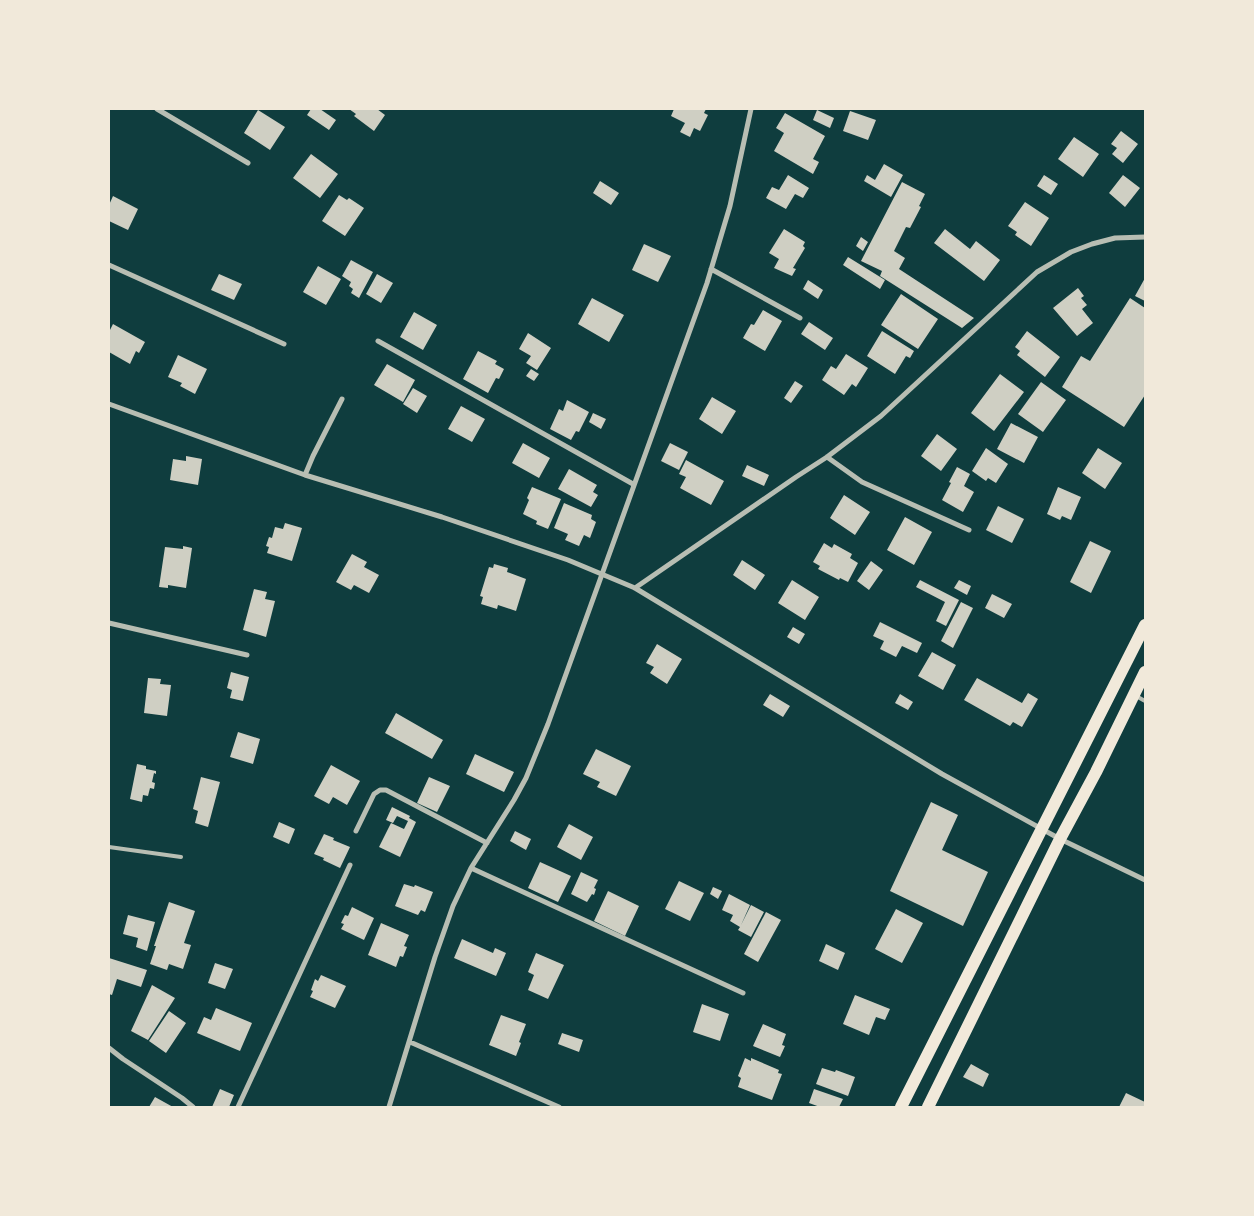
<svg xmlns="http://www.w3.org/2000/svg" width="1254" height="1216" font-family="Barlow,sans-serif">
<style>
.building{fill:#cfcfc3}
.lines{fill:none;stroke-linecap:round;stroke-linejoin:round}
.service{stroke:#b8beb3;stroke-width:4}
.minor{stroke:#b8beb3;stroke-width:5}
.primary{stroke:#f1e9da;stroke-width:12}
</style>
<rect width="100%" height="100%" fill="#0f3d3e"/>
<path class="building" d="M311 109H320L336 120 329 130 307 115Z
M349 109H377L385 115 374 131 354 116 356 114Z
M674 109H706L704 113 708 115 700 131 694 128 690 137 680 132 685 123 671 116Z
M258 110 285 127 270 150 244 133Z
M817 110 834 118 830 128 813 120Z
M850 111 876 120 868 140 843 131Z
M785 113 825 136 813 159 819 162 813 174 774 151 784 133 776 128Z
M1121 131 1138 144 1123 163 1112 154 1117 148 1111 144Z
M1074 137 1099 154 1083 177 1058 159Z
M311 154 338 174 320 198 293 178Z
M884 164 903 175 891 197 864 181 867 175 875 180Z
M788 175 809 188 803 198 795 194 786 209 766 198 772 187 779 190Z
M1044 175 1058 184 1051 195 1037 186Z
M1123 175 1140 188 1125 207 1109 193Z
M600 181 619 193 611 205 593 193Z
M902 182 925 194 919 206 921 207 910 228 906 227 894 251 905 258 899 269 974 318 962 328 880 276 882 271 861 261Z
M339 195 347 200 349 198 364 208 345 236 322 221Z
M113 196 138 209 128 230 109 221V205Z
M1025 202 1049 218 1031 246 1015 235 1017 232 1008 226Z
M784 229 805 242 803 246 805 248 793 268 796 269 792 276 774 268 779 259 769 253Z
M945 229 970 249 976 241 1000 260 984 281 934 243Z
M861 237 868 242 863 251 856 246Z
M644 244 671 256 658 282 632 270Z
M848 257 885 280 880 289 843 265Z
M351 260 373 272 359 298 351 293 353 289 349 286 351 282 342 276Z
M318 266 341 279 326 305 303 292Z
M219 274 242 284 234 300 211 290Z
M377 274 393 283 381 303 366 294Z
M1145 278V301L1135 296Z
M808 280 823 290 818 299 803 289Z
M1078 288 1084 296 1081 298 1087 305 1082 309 1093 323 1077 336 1053 308Z
M901 294 938 319 918 349 881 325Z
M592 298 624 315 609 342 578 324Z
M1130 298 1145 308V395L1124 427 1062 387 1081 356 1090 361Z
M763 310 782 321 765 351 743 338 751 324 754 325Z
M414 312 437 325 423 350 400 337Z
M809 322 833 338 825 350 801 334Z
M113 324 145 342 139 353 136 351 130 364 109 352V332Z
M882 331 914 351 910 358 906 356 895 374 867 356Z
M1027 331 1060 357 1045 377 1017 355 1020 351 1015 347Z
M528 333 551 348 537 370 526 363 531 356 519 349Z
M478 351 497 361 495 364 504 369 499 379 496 378 488 393 463 379Z
M846 354 868 368 856 387 852 384 844 395 822 380 831 366 836 369Z
M178 355 207 369 195 394 180 386 182 383 168 377Z
M387 364 415 380 403 402 374 385Z
M531 369 539 374 534 381 526 376Z
M1000 374 1024 392 994 431 971 413Z
M795 381 803 386 791 403 784 398Z
M1041 382 1066 400 1043 432 1018 414Z
M413 388 427 396 417 413 403 404Z
M712 397 736 411 722 434 699 419Z
M567 400 589 412 579 432 576 431 571 440 550 429 559 409 563 411Z
M461 406 485 419 472 442 448 429Z
M593 413 606 419 601 429 589 422Z
M1011 423 1038 437 1024 463 997 449Z
M937 434 957 449 941 471 921 456Z
M523 443 550 458 539 478 512 463Z
M670 443 688 452 679 470 661 461Z
M986 448 1008 464 996 483 988 478 986 481 972 471Z
M1098 448 1122 463 1105 489 1082 473Z
M186 456 202 459 198 485 170 480 173 459 186 461Z
M686 460 724 481 711 505 680 488 686 477 679 474Z
M747 465 769 475 764 486 742 476Z
M957 467 970 474 964 486 974 492 963 512 942 500 951 483 949 482Z
M569 469 597 485 593 492 598 495 591 507 558 489Z
M532 487 561 499 548 529 536 524 537 521 523 514 529 500 527 498Z
M1058 487 1081 497 1071 520 1062 516 1060 520 1047 514Z
M844 495 870 512 855 535 830 518Z
M564 503 592 515 591 519 596 522 590 538 584 535 579 546 565 540 568 534 554 528Z
M998 506 1024 519 1012 543 986 530Z
M905 517 932 532 914 565 887 550Z
M285 523 302 528 292 561 267 553 269 547 266 546 269 537 272 538 275 527 283 529Z
M1090 541 1111 551 1091 593 1070 582Z
M824 543 832 548 834 544 852 554 850 558 858 563 848 582 840 578 839 580 818 569 820 566 813 562Z
M183 546 192 548 186 588 168 585V588L159 587 165 547 183 549Z
M352 554 367 562 364 567 379 575 369 593 354 585 351 590 336 582Z
M742 560 765 575 755 590 733 575Z
M871 561 883 570 869 590 857 581Z
M494 564 508 568 507 572 526 579 516 611 498 605 497 609 481 604 483 597 480 596 489 567 493 568Z
M792 580 819 597 805 620 778 603Z
M920 580 959 600 946 626 936 621 945 602 916 587Z
M959 580 971 586 967 595 954 588Z
M254 589 267 592 265 599 275 601 266 637 243 630Z
M992 594 1012 604 1004 618 985 608Z
M961 602 973 608 953 648 941 641Z
M880 622 922 643 917 653 902 646 896 657 880 649 884 641 873 636Z
M793 627 805 634 799 644 787 637Z
M657 644 682 659 667 684 650 673 654 667 646 663Z
M932 652 956 665 943 690 918 676Z
M231 672 249 677 243 701 230 698 232 690 227 688Z
M148 678 161 679 160 684 171 685 167 716 144 713Z
M977 678 1022 703 1028 693 1038 699 1022 727 1013 722 1010 726 964 700Z
M770 694 790 706 783 717 763 705Z
M900 694 913 702 908 710 895 703Z
M396 713 443 740 432 759 385 733Z
M238 732 260 739 253 764 230 757Z
M596 749 631 766 616 796 597 787 600 782 583 774Z
M475 754 514 772 504 792 466 774Z
M137 764 146 766V769L156 771V774L154 773 152 782 155 783 154 789 150 788 148 796 143 795 142 802 130 799Z
M331 765 360 781 347 805 333 797 329 804 314 796Z
M201 777 220 782 208 827 195 823 198 811 193 809Z
M429 777 450 786 437 812 417 803Z
M931 802 958 815 942 850 988 872 963 926 890 891Z
M392 807 410 816 409 818 416 822 400 857 379 847 391 823 404 829 408 821 397 816 393 823 386 820Z
M279 822 295 829 289 844 273 837Z
M569 824 593 837 581 860 557 847Z
M515 831 531 839 526 850 510 841Z
M324 834 334 838 333 840 350 847 340 868 323 860 324 858 314 854Z
M540 862 571 876 558 902 528 888Z
M581 872 598 880 594 888 596 889 594 895 592 894 587 902 571 894Z
M679 881 704 893 690 921 665 909Z
M404 884 414 887 415 885 433 892 425 912 421 910 418 915 395 906Z
M713 887 722 891 718 899 710 894Z
M608 891 639 906 625 936 594 921Z
M729 894 750 905 741 925 751 905 764 912 751 937 738 930 740 927 730 921 733 915 722 910Z
M169 902 195 911 184 943 191 945 183 969 169 964 167 970 150 964 156 946H154Z
M352 907 374 918 364 940 341 929 344 924 341 923 345 915 348 916Z
M896 909 923 923 902 963 875 949Z
M766 912 781 920 758 962 744 954Z
M128 915 155 922 147 951 136 947 138 938 123 934Z
M381 923 409 935 404 946 407 947 403 957 400 956 396 967 368 955Z
M462 939 493 953 495 948 506 953 496 976 454 958Z
M826 944 845 953 838 970 819 961Z
M536 953 564 965 548 999 528 990 534 975 528 972Z
M109 958 147 970 141 987 117 979 112 995 109 994Z
M215 963 233 969 225 989 208 983Z
M321 975 346 986 335 1008 310 997 313 991 311 990 315 979 318 981Z
M152 985 175 998 148 1040 131 1031Z
M855 995 890 1009 885 1020 876 1017 869 1035 843 1024Z
M702 1004 729 1014 720 1041 693 1032Z
M216 1008 252 1023 240 1051 197 1033 204 1017 211 1020Z
M169 1011 186 1023 166 1053 149 1041Z
M501 1015 526 1024 519 1042 521 1043 516 1056 489 1045Z
M763 1024 786 1034 782 1045 785 1046 780 1057 753 1046Z
M562 1033 583 1040 579 1052 558 1044Z
M745 1058 751 1061V1058L779 1070 778 1073 782 1074 772 1100 738 1087 741 1078 738 1076Z
M971 1064 989 1074 983 1087 963 1077Z
M822 1068 835 1072 836 1070 855 1077 848 1096 816 1084Z
M220 1089 234 1095 229 1107H212Z
M814 1089 843 1099 839 1107H820L809 1103Z
M1126 1093 1145 1102V1107H1119Z
M155 1097 173 1107H149Z"/>
<g class="lines">
<path class="service" d="M1136 696 1145 701
M109 847 181 857"/>
<path class="minor" d="M157 109 248 163
M109 265 284 344
M711 269 800 318
M378 341 633 484
M342 399 313 456 305 475 442 517 568 560 635 588 942 774 1060 839 1145 880
M109 404 305 475
M827 457 862 482 969 530
M635 588 796 477 827 457 881 416 1037 272 1071 252 1092 244 1115 238 1145 237
M109 623 247 655
M356 831 374 794 380 790H386L487 843
M471 868 743 993
M410 1042 559 1107
M109 1048 123 1059 182 1098 193 1107
M238 1107 350 865
M389 1107 435 957 453 906 471 868 514 800 526 778 548 724 707 283 730 206 751 109"/>
<path class="primary" d="M901 1107 1145 625
M928 1107 1060 839 1096 772 1145 672"/>
</g>
<rect width="1254" height="1216" fill="none" stroke="#f1e9da" stroke-width="220"/>
</svg>
